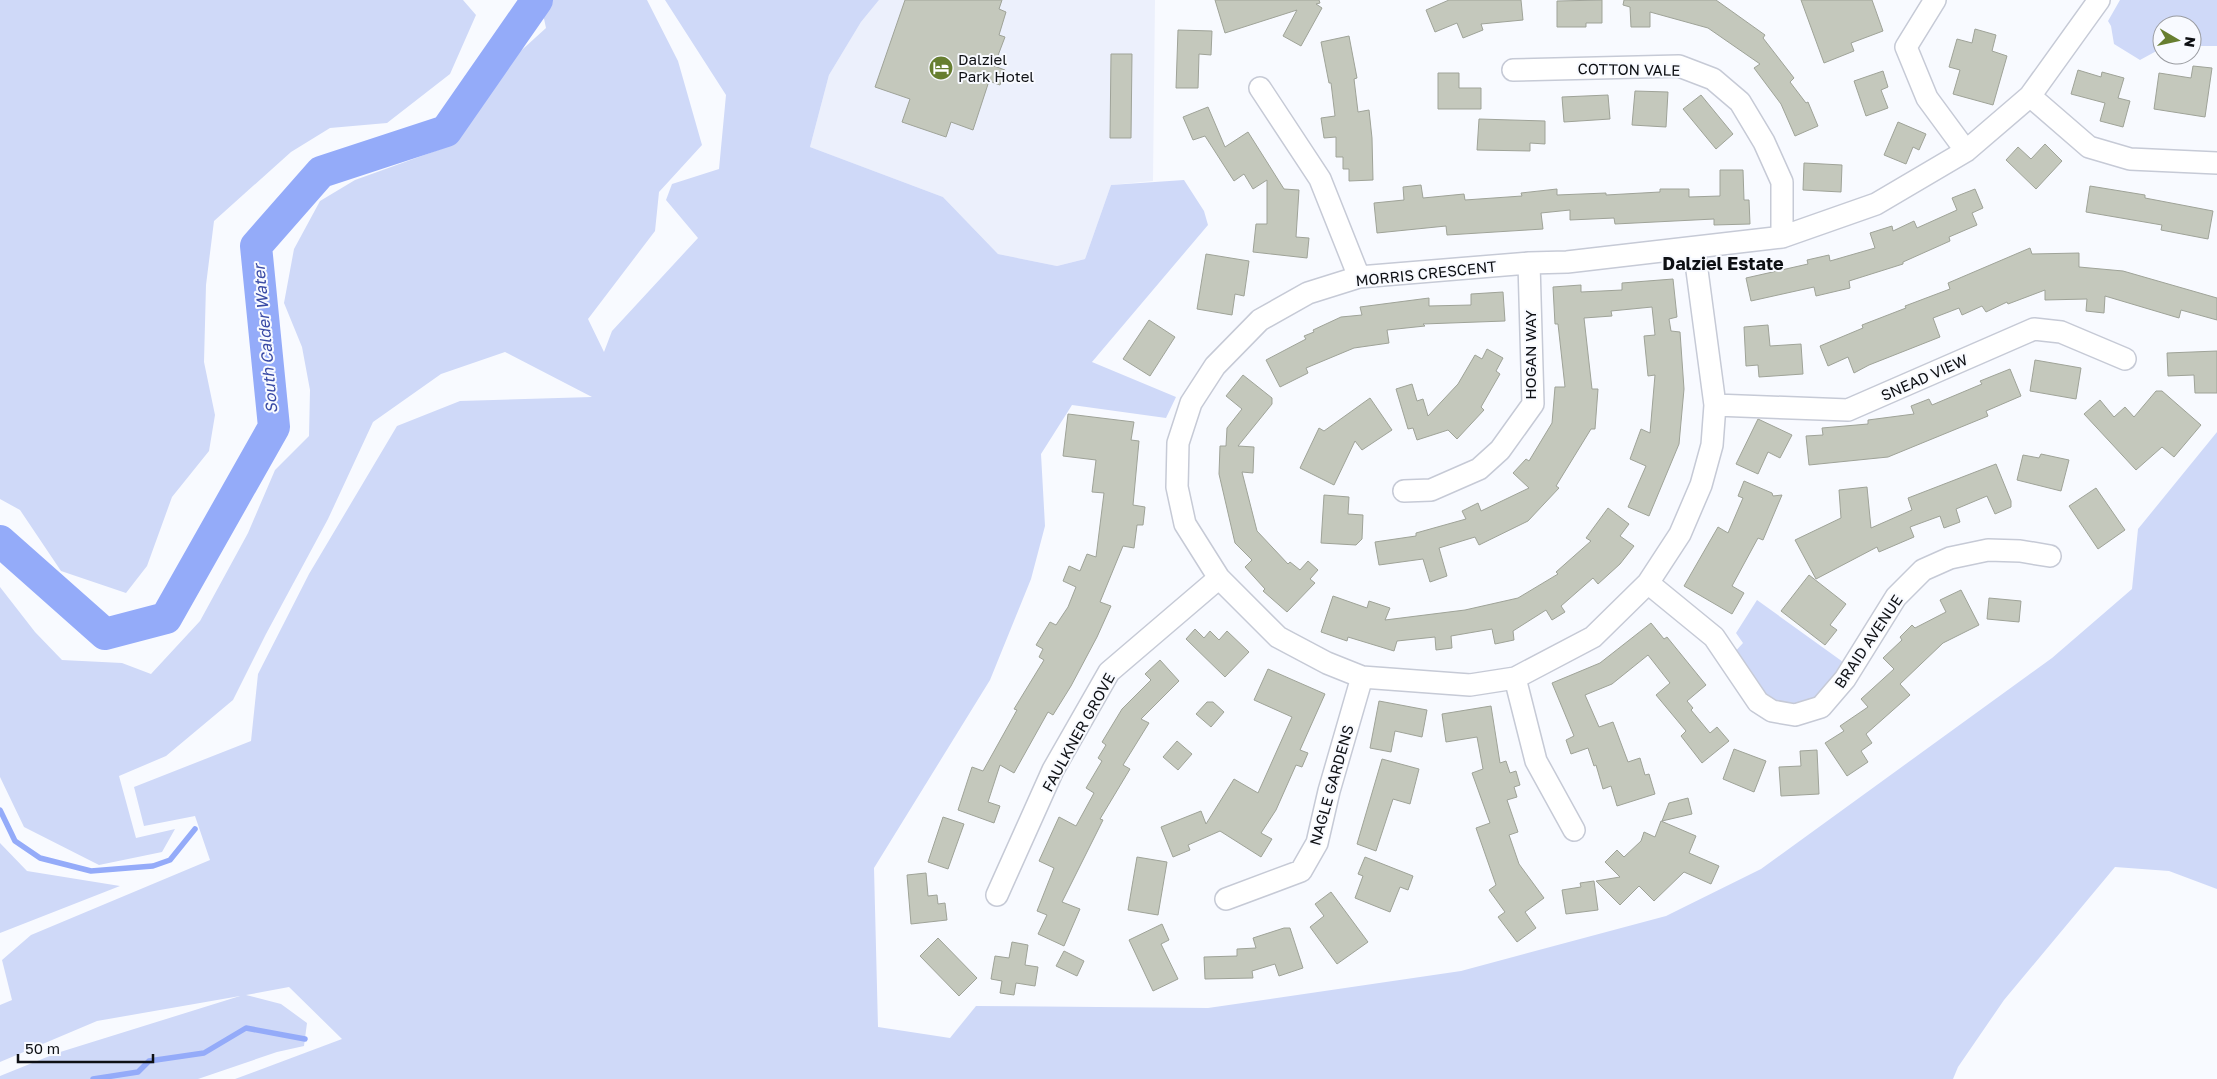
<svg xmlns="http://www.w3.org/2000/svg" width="2217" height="1079" font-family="'Golos Text',sans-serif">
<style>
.built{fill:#ecf0fc}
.green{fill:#cfd9f8}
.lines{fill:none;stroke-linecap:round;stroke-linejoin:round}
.stream{stroke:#94abf9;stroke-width:5.5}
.river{stroke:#94abf9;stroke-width:32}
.building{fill:#c4c8bc;stroke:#9fa398}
.minor-casing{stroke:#c6cad6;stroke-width:24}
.minor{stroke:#fff;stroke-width:21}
.labels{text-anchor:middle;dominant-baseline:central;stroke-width:4;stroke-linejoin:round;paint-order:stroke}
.poi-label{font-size:15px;fill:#0e1014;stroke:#f8faff;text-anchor:start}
.street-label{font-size:15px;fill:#0e1014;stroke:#f8faff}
.water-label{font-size:16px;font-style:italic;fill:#394aa5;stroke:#f8faff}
.quarter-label{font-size:18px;font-weight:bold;fill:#0e1014;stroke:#f8faff}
</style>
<rect width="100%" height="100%" fill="#f8faff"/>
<path class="built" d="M879 0H1155L1153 181 1111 185 1085 259 1057 266 998 254 943 197 810 147 829 75 861 22Z"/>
<path class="green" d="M0 0H463L476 15 450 74 387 123 330 128 291 152 214 221 206 285 204 362 215 415 209 451 172 497 147 566 126 593 61 571 20 510 0 499Z
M540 0H647L678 61 702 145 659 192 655 231 588 319 604 352 612 331 698 238 666 200 672 184 719 169 726 95 665 0H879L861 22 829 75 810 147 943 197 998 254 1057 266 1085 259 1111 185 1184 180 1204 211 1208 225 1092 362 1176 397 1166 418 1072 405 1041 454 1045 526 1031 579 990 680 874 868 878 1027 950 1038 976 1006 1208 1008 1461 971 1666 916 1761 869 2052 658 2132 589 2138 529 2217 432V889L2169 871 2115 867 2004 1000 1958 1067 1953 1079H235L342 1039 289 987 246 995 281 1004 307 1023 304 1046 277 1052 198 1079H0V1076L57 1053 240 996 97 1021 0 1062V1005L12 1000 2 960 31 935 210 860 195 816 144 826 134 787 251 741 258 674 309 574 397 426 460 401 592 397 505 352 441 374 373 422 328 519 266 634 233 700 166 756 119 776 136 838 175 829 162 852 99 865 24 827 0 777V587L35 632 62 660 122 663 151 674 200 621 248 533 275 470 309 436 310 390 302 347 284 303 294 249 320 201 355 180 452 145 503 67 546 28Z
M2120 0H2217V46H2192V25H2162V48L2140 60 2114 44 2111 26 2108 21Z
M1757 600 1850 667 1820 700 1797 709 1761 698 1732 655 1743 643 1736 633Z
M0 843 27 871 120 886 0 933Z"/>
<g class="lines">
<path class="stream" d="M0 810 15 841 40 858 91 871 153 866 170 860 195 829
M93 1079 138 1072 149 1061 204 1053 246 1028 305 1039"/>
<path class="river" d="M0 541 105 634 166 618 274 427 256 246 321 172 446 131 537 0"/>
</g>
<path class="building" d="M905 0H1002L999 9 1006 12 999 35 1005 37 994 66 1005 70 1000 85 989 81 973 130 951 122 946 137 902 122 910 99 875 87Z
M1215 0H1319L1320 3 1316 4 1322 8 1301 46 1283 36 1297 10 1225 33Z
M1449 0H1521L1523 20 1481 24 1483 30 1463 38 1457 23 1435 32 1426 10Z
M1602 0V23H1586V27H1557V1Z
M1624 0H1716L1765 35 1763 38 1794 78 1790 82 1806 103 1808 102 1818 126 1795 136 1781 104 1754 68 1760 64 1708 28 1650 12V27H1631L1630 7 1623 5Z
M1801 0H1872L1883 31 1851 43 1854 51 1824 63Z
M1975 29 1996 35 1992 51 2007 56 1993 105 1953 94 1960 70 1949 67 1957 39 1972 43Z
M1178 30 1212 31 1211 55 1199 54 1198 88H1176Z
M1349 36 1357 78 1354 79 1358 112 1369 110 1372 138 1373 180 1349 181V169H1343V157H1336V137L1324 138 1321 118 1335 116 1331 83H1329L1321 42Z
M1111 54H1132L1131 138H1110Z
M2193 66 2212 68 2205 117 2154 109 2159 73 2191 78Z
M2078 70 2101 77 2102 72 2124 78 2118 98 2130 101 2123 127 2100 121 2105 103 2071 94Z
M1883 71 1888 87 1881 90 1888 108 1866 116 1854 81Z
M1438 73H1459V88H1481V109H1438Z
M1635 91 1668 92 1666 127 1632 125Z
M1608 95 1610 119 1564 122 1562 97Z
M1701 95 1733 134 1716 149 1683 109Z
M1208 107 1225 147 1248 132 1284 189 1299 190 1296 237 1309 238 1307 258 1253 252 1256 224H1267V180L1253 189 1244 174 1234 181 1205 136 1193 140 1183 117Z
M1479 119 1545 121V144L1530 143V151L1477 150Z
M1898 122 1926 134 1919 150 1913 147 1906 164 1884 155Z
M2045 144 2062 161 2036 189 2006 160 2018 147 2031 159Z
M1804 163 1842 165 1841 192 1803 190Z
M1720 170H1743L1744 200H1749L1750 224 1714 225V219L1615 224 1614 218 1570 220V210L1541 213 1543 229 1447 235 1446 226 1377 233 1374 203 1404 200 1403 187 1421 185 1423 198 1464 194 1465 200 1522 196 1521 193 1557 189V195L1606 193V195L1660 192V189H1689V197L1720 196Z
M2090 186 2145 195V198L2213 211 2208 239 2161 230 2162 225 2086 212Z
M1975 189 1983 208 1972 213 1977 225 1949 237 1950 241 1903 262V264L1849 281 1850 288 1816 296 1814 287 1751 301 1746 278 1808 264 1807 260 1829 255 1830 261 1875 248 1870 233 1892 226 1893 231 1914 221 1917 228 1957 210 1952 198Z
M2030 248 2032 254 2079 253V267L2123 271 2217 298V320L2181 310 2179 318 2105 296 2104 313 2086 311 2087 299 2045 300V290L2008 304 2007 302 1986 312 1982 306 1962 315 1959 308 1933 318 1940 337 1869 365 1854 373 1848 357 1828 366 1820 346 1863 328 1862 325 1906 308 1905 306 1950 289 1948 283Z
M1206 254 1249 261 1244 296 1235 294 1232 315 1197 309Z
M1673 279 1677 317 1669 319 1671 331 1680 332 1684 389 1679 444 1649 516 1628 507 1646 466 1630 459 1641 429 1650 433 1655 375 1648 376 1644 336 1655 335 1652 307 1611 311 1612 316 1584 318 1592 389H1598L1595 429H1591L1556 486 1559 488 1528 521 1479 545 1475 537 1439 548 1447 576 1430 582 1423 559 1379 565 1375 542 1416 536V533L1466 519 1462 511 1478 503 1481 511 1529 488 1513 473 1526 459 1529 461 1552 423 1555 387H1565L1558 324H1555L1553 287 1581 285V292L1622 290V283Z
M1503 292 1505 321 1423 324 1425 326 1387 330 1389 343 1354 348 1306 368 1308 373 1280 387 1266 360 1306 339 1304 336 1314 332 1313 330 1341 317 1362 315 1360 307 1429 298V306L1471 305V294Z
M1149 320 1175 337 1150 376 1123 359Z
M1768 325 1770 346 1801 344 1803 374 1759 377 1758 365 1746 366 1744 327Z
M1487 349 1503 358 1496 371 1500 374 1481 407 1484 410 1457 439 1448 430 1417 440 1413 428 1408 429 1396 389 1412 384 1417 401 1423 399 1428 416 1458 384 1475 355 1482 359Z
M2217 351V393H2195L2194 375 2168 376 2167 353Z
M2035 360 2081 368 2076 399 2030 391Z
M2010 369 2021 396 1986 411 1988 416 1888 457 1809 465 1806 436 1823 435 1822 428 1868 424V420L1914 414 1911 406 1929 399 1932 405 1982 384 1980 381Z
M1243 375 1272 398V404L1238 446 1254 447 1253 473 1242 472 1257 531 1288 564 1290 562 1300 570 1308 561 1318 570 1310 579 1315 583 1287 612 1263 591 1265 589 1245 567 1252 560 1235 543 1219 474 1220 446H1226L1227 428 1242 409 1226 396Z
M2156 391H2162L2201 425 2174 457 2162 447 2136 470 2084 414 2100 400 2114 417 2125 407 2134 417Z
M1370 398 1392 430 1362 450 1355 441 1334 485 1300 468 1319 428 1324 431Z
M1068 414 1134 422 1131 440 1139 441 1133 505 1145 507 1143 525H1137L1134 548 1123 546 1100 602 1111 606 1097 637 1071 686 1053 715 1048 712 1014 773 1000 765 988 802 1000 806 994 823 958 810 972 767 983 771 1017 710 1014 709 1044 660 1039 657 1043 649 1036 645 1050 622 1056 625 1068 607 1076 587 1063 581 1069 566 1080 571 1087 554 1096 557 1104 493 1092 492 1096 460 1063 456Z
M1758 419 1792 435 1780 458 1768 452 1758 474 1736 464Z
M2041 454 2069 460 2061 491 2017 480 2023 455 2039 458Z
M1996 464 2011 501V507L1995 514 1987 496 1956 509 1960 522 1944 528 1940 516 1910 527 1914 537 1879 552 1877 547 1816 579 1795 540 1841 518 1839 490 1867 487 1871 528 1912 510 1908 498Z
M1744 481 1772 493 1773 496 1782 495 1763 540 1758 538 1732 586 1744 593 1732 614 1684 586 1718 527 1728 533 1743 498 1738 496Z
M2096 488 2125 530 2098 549 2069 506Z
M1324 495 1349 497 1348 514 1363 515 1362 539 1356 545 1321 543Z
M1608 508 1629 524 1620 536 1634 546 1620 564 1598 584 1593 578 1561 606 1565 612 1552 620 1546 610 1513 631 1514 640 1495 644 1492 629 1451 636 1452 648 1436 650 1435 637 1397 641 1394 651 1348 637 1347 641 1321 632 1333 596 1367 608 1369 601 1390 608 1385 620 1465 610 1518 598 1558 574 1556 572 1591 541 1586 538Z
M1809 575 1846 604 1830 625 1837 630 1825 645 1781 611Z
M1961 590 1979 625 1943 643 1900 684 1910 695 1866 734 1872 743 1861 751 1868 762 1847 776 1825 743 1844 731 1840 726 1868 707 1861 699 1894 669 1883 658 1902 640 1900 637 1912 625 1915 628 1946 612 1940 600Z
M1989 598 2021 601 2019 622 1987 619Z
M1651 623 1664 639 1667 637 1706 685 1687 701 1693 708 1691 710 1710 733 1717 727 1729 741 1702 763 1681 736 1686 731 1656 695 1670 683 1648 655 1612 684 1585 695 1599 727 1613 722 1628 762 1640 758 1645 775 1649 774 1655 794 1617 806 1611 786 1603 789 1596 765 1594 766 1588 748 1571 754 1566 740 1574 736 1552 683 1600 663Z
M1195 629 1204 638 1210 631 1219 640 1227 631 1249 652 1225 677 1186 639Z
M1160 660 1179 681 1141 719 1149 723 1123 765 1130 769 1100 819 1103 820 1062 902 1080 909 1064 946 1038 934 1047 915 1037 911 1054 868 1039 861 1059 817 1076 826 1094 793 1086 788 1102 761 1098 758 1106 745 1102 742 1122 709 1151 680 1145 674Z
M1268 669 1325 694 1300 750 1308 753 1302 767 1296 765 1276 810 1261 833 1272 839 1261 857 1220 831 1188 845 1190 850 1173 857 1161 827 1201 811 1206 824 1234 779 1258 793 1292 717 1254 700Z
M1379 701 1427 710 1422 737 1395 731 1391 752 1370 748Z
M1207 702H1213L1224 712 1211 727 1196 714Z
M1491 706 1500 763 1506 761 1510 773 1516 771 1520 785 1514 787 1517 797 1507 800 1518 832 1509 835 1519 864 1544 898 1525 912 1536 928 1517 942 1498 917 1505 912 1489 890 1496 885 1476 828 1490 823 1472 773 1483 769 1477 737 1446 742 1442 714Z
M1177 741 1192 754 1178 770 1163 757Z
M1734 749 1766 761 1754 792 1723 779Z
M1817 750 1819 794 1781 796 1779 767 1801 766 1800 751Z
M1382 759 1419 769 1410 804 1393 799 1376 851 1357 844Z
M1688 798 1692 814 1662 821 1669 803Z
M943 817 964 824 948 869 928 862Z
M1661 821 1696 836 1689 853 1719 866 1711 884 1684 872 1654 901 1639 886 1620 905 1596 881 1620 877 1605 862 1617 850 1624 857 1641 841 1644 832 1655 837Z
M1137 857 1167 862 1158 915 1128 910Z
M1365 857 1413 876 1408 890 1400 887 1390 912 1355 898 1363 876 1358 874Z
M926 873 928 896 937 895 938 904 945 903 947 920 911 924 907 875Z
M1594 881 1598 910 1566 914 1562 890 1581 887 1580 883Z
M1331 892 1368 942 1337 964 1310 927 1324 916 1315 904Z
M1162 924 1169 940 1161 944 1178 979 1153 991 1129 940Z
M1284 928H1290L1303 968 1279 976 1275 964 1252 971 1253 978 1205 979 1204 957 1237 956V949L1256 948 1253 938Z
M938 938 977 978 959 996 920 956Z
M1012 942 1028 945 1025 965 1038 967 1035 986 1016 983 1014 995 1000 993 1002 981 991 979 995 956 1009 958Z
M1064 951 1084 961 1077 976 1056 966Z"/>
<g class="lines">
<defs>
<path id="minor" d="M1935 0 1906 47 1927 98 1966 151
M1513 70 1679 66 1713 79 1740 102 1764 142 1782 182V237
M1260 88 1320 179 1359 277
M2030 96 2089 147 2130 159 2217 163
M1694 248 1715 405 1712 445 1701 485 1680 534 1648 583 1593 637 1515 678 1470 685 1362 677 1327 663 1278 637 1219 578 1185 524 1177 487 1178 443 1191 403 1215 366 1260 320 1308 293 1359 277 1529 263 1567 262 1782 237 1876 204 1966 151 2030 96 2099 0
M1715 405 1848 410 2034 329 2061 332 2125 359
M1404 491 1431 490 1479 469 1500 450 1533 404 1529 263
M1648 583 1714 637 1758 702 1772 711 1795 715 1821 707 1845 679 1896 597 1923 570 1950 558 1988 550 2020 551 2050 556
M1515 678 1536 761 1574 830
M997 895 1053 770 1109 672 1219 578
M1226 899 1301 871 1317 843 1329 791 1362 677"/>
</defs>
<use href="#minor" class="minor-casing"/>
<use href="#minor" class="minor"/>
</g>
<defs>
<symbol id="hotel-disc" viewBox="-11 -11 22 22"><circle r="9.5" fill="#677e30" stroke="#f8faff"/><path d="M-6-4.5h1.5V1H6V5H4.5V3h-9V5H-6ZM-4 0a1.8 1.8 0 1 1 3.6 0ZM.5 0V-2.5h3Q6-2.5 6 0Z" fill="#fff"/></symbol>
</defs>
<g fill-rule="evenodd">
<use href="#hotel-disc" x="927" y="54" width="28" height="28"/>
</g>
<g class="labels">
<g class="poi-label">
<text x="958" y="59">Dalziel<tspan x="958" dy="17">Park Hotel</tspan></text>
</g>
<g class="street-label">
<text transform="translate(1629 69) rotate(1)">COTTON VALE</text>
<text transform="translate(1426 273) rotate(-6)">MORRIS CRESCENT</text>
<text transform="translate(1530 355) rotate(-90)">HOGAN WAY</text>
<text transform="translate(1924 377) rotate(-24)">SNEAD VIEW</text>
<text transform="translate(1868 641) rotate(-56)">BRAID AVENUE</text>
<text transform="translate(1078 732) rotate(-61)">FAULKNER GROVE</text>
<text transform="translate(1331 785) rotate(-74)">NAGLE GARDENS</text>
</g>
<g class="water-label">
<text transform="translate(265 339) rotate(-95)">South Calder Water</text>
</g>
<g class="quarter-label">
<text x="1723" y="263">Dalziel Estate</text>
</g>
</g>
<g transform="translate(2177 40) rotate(99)"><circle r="24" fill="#f8faff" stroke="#9a9ca1"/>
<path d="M0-4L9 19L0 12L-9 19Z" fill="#677e30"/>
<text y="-8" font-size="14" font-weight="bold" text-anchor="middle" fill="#0e1014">N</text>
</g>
<path d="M18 1054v8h135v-8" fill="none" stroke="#0e1014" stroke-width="2.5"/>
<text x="25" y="1054" font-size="15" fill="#0e1014" stroke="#f8faff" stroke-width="4" paint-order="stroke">50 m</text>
</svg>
